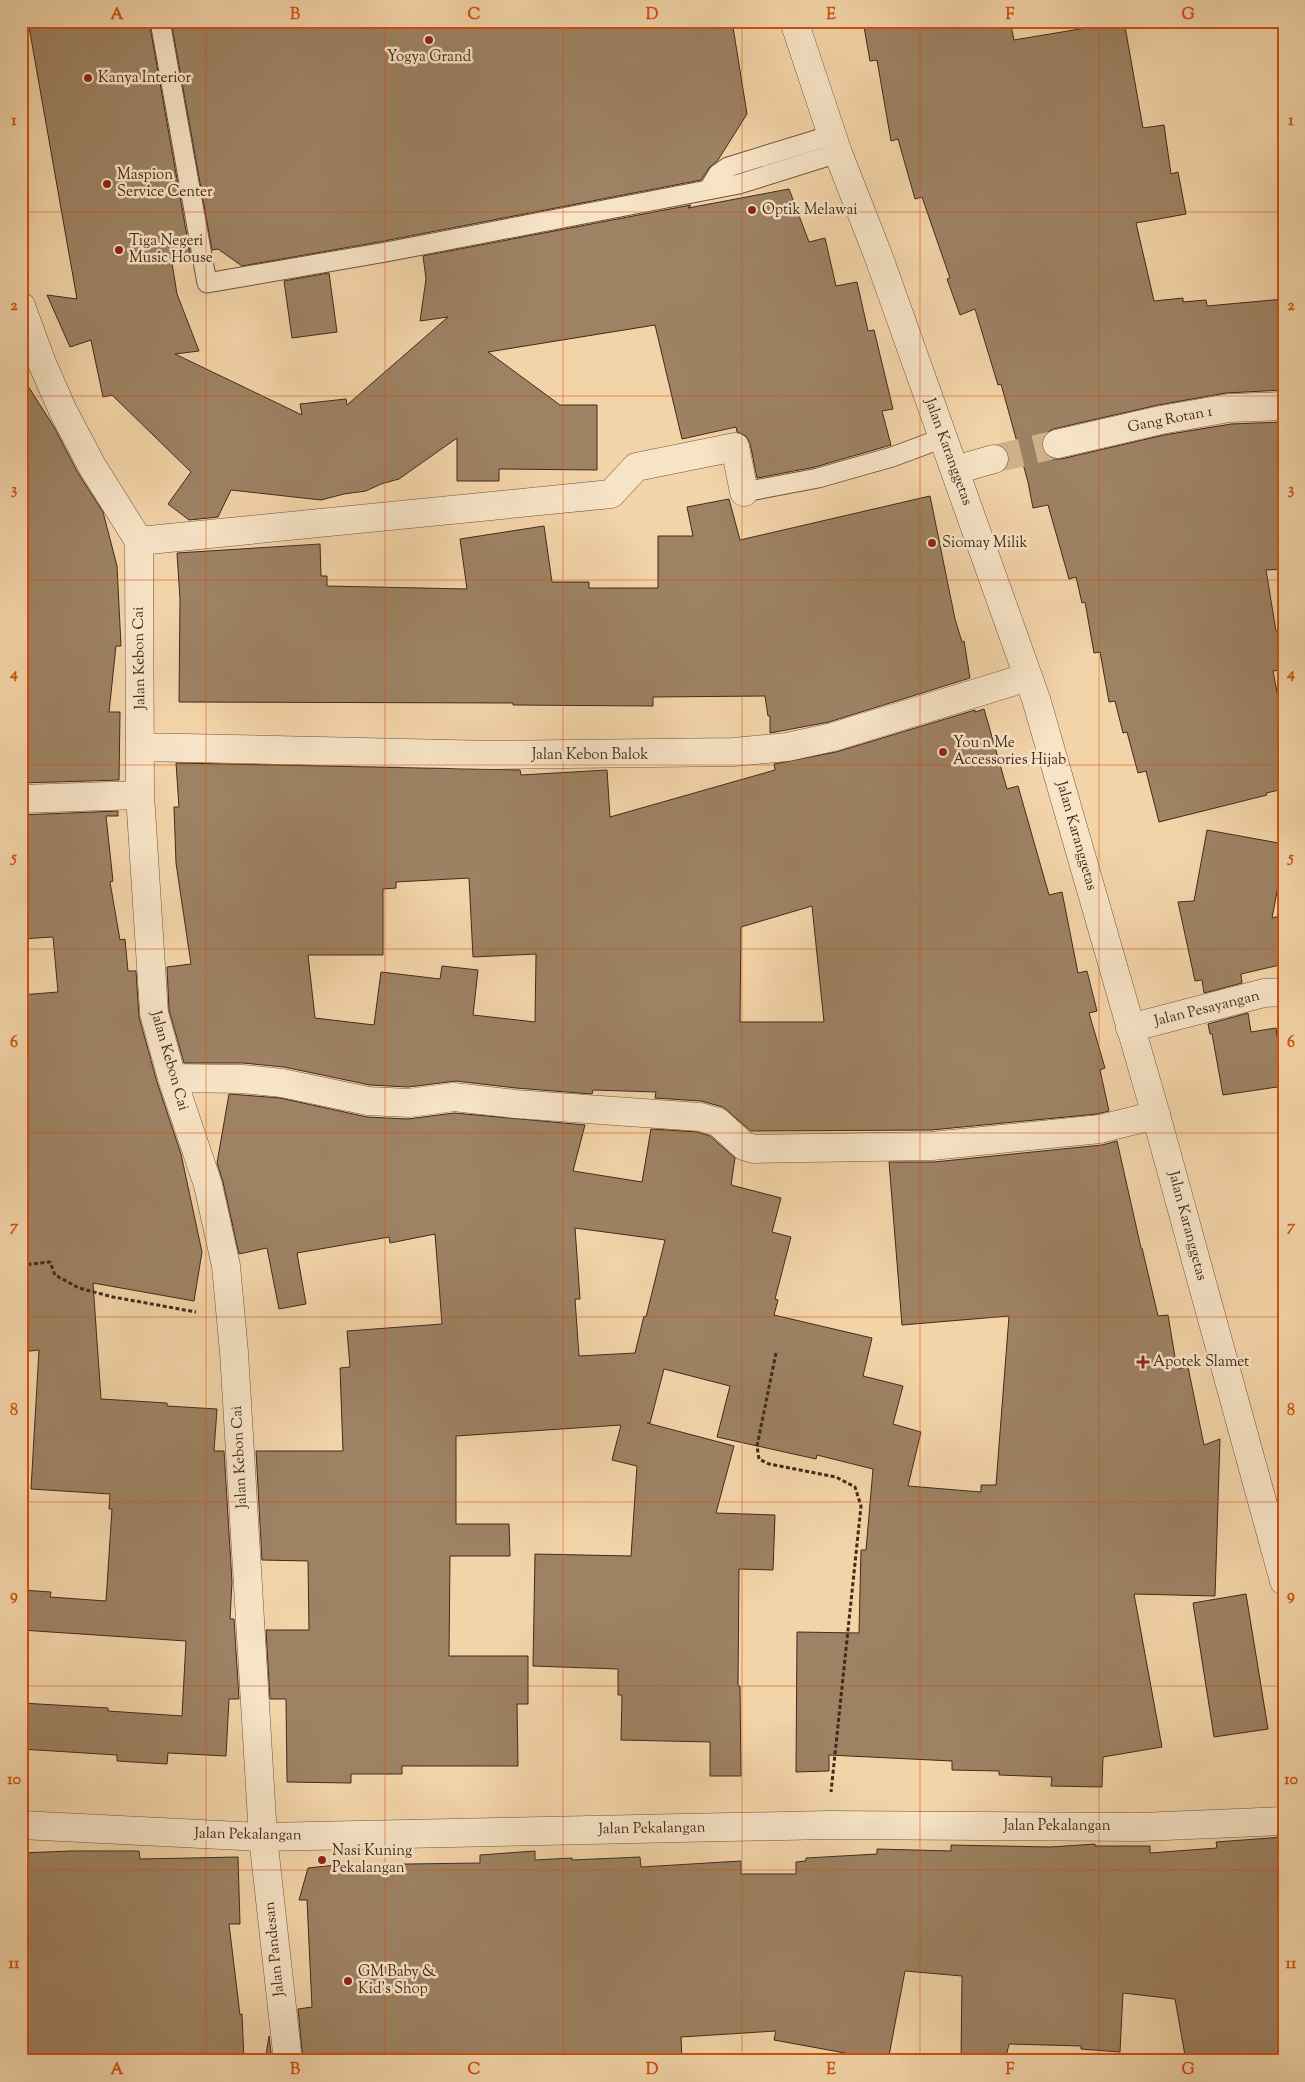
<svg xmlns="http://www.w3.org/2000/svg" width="1305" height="2082" font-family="'Sorts Mill Goudy',serif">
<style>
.building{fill:#9e8264;stroke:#422a1b;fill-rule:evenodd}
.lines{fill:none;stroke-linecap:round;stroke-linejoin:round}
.minor-tunnel{stroke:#d0b28c;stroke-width:28;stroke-dasharray:28 14;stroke-linecap:butt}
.service-casing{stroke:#6e543e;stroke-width:21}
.minor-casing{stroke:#6e543e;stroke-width:29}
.tertiary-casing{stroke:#6e543e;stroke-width:29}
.path{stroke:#422a1b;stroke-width:3;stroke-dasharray:4 2.5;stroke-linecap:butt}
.service{stroke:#f7e3c6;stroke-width:19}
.minor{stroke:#f7e3c6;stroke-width:28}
.tertiary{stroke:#f7e3c6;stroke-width:28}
.grid{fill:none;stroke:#cf520e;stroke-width:1;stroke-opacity:0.55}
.poi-dot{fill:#8f2418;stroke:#f7e3c6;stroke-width:2}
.labels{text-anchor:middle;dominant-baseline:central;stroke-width:5;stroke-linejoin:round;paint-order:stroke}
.poi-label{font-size:15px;fill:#422a1b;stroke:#f7e3c6;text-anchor:start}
.street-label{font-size:15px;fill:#422a1b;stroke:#f7e3c6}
.neatline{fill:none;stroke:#cf520e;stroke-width:2}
.grid-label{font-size:16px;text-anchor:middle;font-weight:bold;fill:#cf520e}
</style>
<rect width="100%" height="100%" fill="#f3d4a8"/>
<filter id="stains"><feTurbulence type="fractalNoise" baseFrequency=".004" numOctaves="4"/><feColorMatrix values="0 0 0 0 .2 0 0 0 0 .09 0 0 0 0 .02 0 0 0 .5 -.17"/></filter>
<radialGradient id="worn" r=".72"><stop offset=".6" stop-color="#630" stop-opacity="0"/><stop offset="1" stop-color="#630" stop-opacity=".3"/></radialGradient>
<path class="building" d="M28 21H149L190 253 171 257 177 294 199 351 175 354 302 415 300 404 346 399 347 405 448 317 420 321 426 279 423 256 691 205 688 208 789 189 809 242 825 238 836 286 857 282 868 331 874 330 893 409 882 411 891 445 815 467 757 478 750 443 746 436 737 432 736 427 682 439 655 325 488 352 560 405H597V470L499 469V481H457V438L399 479 381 484 366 491 344 494 321 500 231 490 218 517 189 520 168 504 191 472 112 395 103 397 91 340 70 347 47 295 77 299Z
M171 21H732L747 114 718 160 709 168 701 180 384 241 242 266 218 249 212 250Z
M863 21H1010L1014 40 1086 28 1087 21H1124L1143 128 1164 125 1171 174 1178 172 1186 214 1136 223 1154 301 1183 298V302L1206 300 1207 306 1284 299V390L1226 393 1158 405 1053 429 1046 433 1042 440V447L1046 455 1053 459H1061L1164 435 1231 424 1284 422V569L1266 570 1276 631 1280 630 1284 650V669L1273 671 1284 729V789L1266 793 1267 795 1159 822 1146 771 1138 773 1127 732 1123 733 1115 701 1109 702 1100 652 1094 653 1085 602 1082 603 1076 577 1069 579 1048 505 1033 508 1028 482 1001 384 998 385 975 309 960 315 947 279 950 278 922 197 915 199 898 139 891 141 877 60 870 61Z
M329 273 337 332 292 338 284 281Z
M21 375 54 427 78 473 103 512 117 566 121 646H116L109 712H120L119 780 21 783Z
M930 496 955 619 962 642 964 641 970 678 829 722 770 733V716H768L765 696 653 697V706L513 705V703L179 702 180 599 177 553 320 544 321 576H327V586L467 589 460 539 544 526 552 582H589V588H658V536H693L687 507 729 499 740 540Z
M984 709 1007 789 1018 786 1049 895 1062 892 1078 973 1087 971 1097 1011 1089 1013 1105 1068 1100 1070 1109 1111 1097 1114 931 1130 751 1131 723 1107 701 1101 655 1098 656 1092 593 1090 592 1094 516 1088 456 1081 408 1087 370 1085 284 1067 243 1063H184L169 1010 167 967 191 964 176 863 174 807H179L176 763 520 770 521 775 607 770 610 817 775 770 774 764 836 752 975 710V712ZM469 878 473 957 536 954 535 1022 473 1015 478 970 442 966 440 979 381 972 374 1025 315 1018 308 955H383V889L396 888V882ZM812 906 824 1022H740L741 927Z
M118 811V816H106L113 881 110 882 120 940 125 939 128 971H136L139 1017 157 1082 181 1154 202 1252 194 1301 93 1283 101 1399 167 1403V1406L217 1409 214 1451H224L232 1582 230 1619H234L239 1699H229L226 1756 168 1753 167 1764 117 1761V1755L21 1749V1703L108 1708V1711L182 1716 186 1641 21 1630V1590L51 1592 50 1597 106 1601 112 1509H109L110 1494 31 1489 39 1350 21 1352V995L58 992 53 937 21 939V815Z
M1207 830 1284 844V854L1272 918 1284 915V964L1241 974 1242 983 1204 993 1202 980 1195 981 1178 902 1194 901Z
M1248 1013 1251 1032 1276 1028 1284 1086 1223 1095 1212 1034H1210L1208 1024Z
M229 1094 280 1098 367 1117 408 1119 454 1113 585 1125 573 1171 642 1182 651 1129 697 1132 710 1136 735 1158 731 1185 781 1198 772 1232 791 1237 775 1299 778 1300 774 1315 872 1338 863 1376 903 1386 893 1424 921 1432 908 1486 981 1492V1485H996L1009 1316 902 1325 889 1162H934L1102 1145 1117 1141 1141 1248H1142L1158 1316 1168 1315 1177 1369 1188 1367 1204 1445 1220 1439 1215 1596 1134 1594 1162 1747 1103 1757 1102 1787 1051 1786 1052 1777 999 1775V1771L952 1770V1761L829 1755V1771L796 1772 797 1632 859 1633 861 1550H866L873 1469 817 1455 816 1459 717 1437 730 1386 664 1369 650 1423H647L734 1446 716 1513 775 1515 773 1570 739 1569 738 1686H740L741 1776H710V1742L621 1740 622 1695H618V1669L533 1666 535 1554 631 1556 637 1466 612 1460 621 1425 456 1436V1524H509L510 1556H450L449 1656H528V1704H517L518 1766H402V1774H351V1783L287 1782 286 1699H270L266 1630H309L308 1561 262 1560 256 1451H343L340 1368 350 1367 347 1331 442 1324 435 1234 390 1243 389 1237 297 1253 306 1304 279 1309 267 1248 239 1254 223 1182 217 1163ZM575 1228 665 1240 646 1317 644 1316 635 1353 579 1356 575 1299H580Z
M1246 1594 1268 1729 1214 1737 1193 1603Z
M1284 1837V2053L1222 2061H1186L1175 1999 1123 1993 1120 2052 1081 2049V2046L1009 2044 1005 2061H961L962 1976 905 1971 888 2061H843L845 2053 774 2040 776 2031 681 2037 682 2061H303L298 2009 312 2007 307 1900H299L308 1868 337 1865 480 1863V1855L535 1851V1860L572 1858V1860L640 1857 641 1867 741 1861V1874H796V1862L806 1861V1858L877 1854V1849L951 1851V1845L1051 1847 1095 1844V1846H1150V1853L1217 1848 1216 1842Z
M71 1851H139L140 1859 238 1857 240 1924H229L240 2015 242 2014 244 2061H21V1853Z
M269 2036 272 2061H265Z"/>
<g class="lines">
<path class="minor-tunnel" d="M994 459 1057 444"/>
<defs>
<path id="service" d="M160 21 207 283 386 252 739 184 838 153
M709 189 718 174 728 167 832 135
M744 492 818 478 892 457 943 438"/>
<path id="minor" d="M21 306 42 363 63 411 92 466 139 541 140 795 154 1013 172 1078 208 1185 226 1266 234 1352 263 1837 288 2061
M1057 444 1161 420 1229 408 1284 406
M955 470 994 459
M139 541 611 494 636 467 735 447 744 492
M141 747 493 755 734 752 787 747 833 737 1028 677
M21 799 140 795
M1130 1028 1264 993 1284 992
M172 1078 243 1079 282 1083 368 1101 409 1103 454 1097 515 1104 700 1117 718 1122 744 1146 754 1149 932 1146 1100 1129 1156 1115"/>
<path id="tertiary" d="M794 21 838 153 878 255 1036 699 1156 1115 1284 1581
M21 1825 263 1837 828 1825 1141 1827 1284 1821"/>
</defs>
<use href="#service" class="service-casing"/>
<use href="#minor" class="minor-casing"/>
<use href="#tertiary" class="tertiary-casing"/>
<path class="path" d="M21 1265 50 1262 55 1275 79 1288 113 1297 196 1312
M776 1353 757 1446 759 1459 769 1464 836 1477 855 1487 861 1506 831 1792"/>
<use href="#service" class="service"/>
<use href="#minor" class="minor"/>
<use href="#tertiary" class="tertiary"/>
</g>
<path class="grid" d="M206 21V2061M385 21V2061M563 21V2061M742 21V2061M920 21V2061M1099 21V2061M21 212H1284M21 396H1284M21 580H1284M21 765H1284M21 949H1284M21 1133H1284M21 1317H1284M21 1502H1284M21 1686H1284M21 1870H1284"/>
<g class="poi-dot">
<circle cx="429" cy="40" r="5"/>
<circle cx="88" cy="78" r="5"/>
<circle cx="107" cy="184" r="5"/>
<circle cx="752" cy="210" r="5"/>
<circle cx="119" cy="250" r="5"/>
<circle cx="932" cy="543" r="5"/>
<circle cx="943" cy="752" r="5"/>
<path d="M1140.5 1354.5h5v5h5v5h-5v5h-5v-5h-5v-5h5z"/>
<circle cx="322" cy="1860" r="5"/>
<circle cx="348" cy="1981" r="5"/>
</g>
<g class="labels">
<g class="poi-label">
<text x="429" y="57" text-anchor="middle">Yogya Grand</text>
<text x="98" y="78">Kanya Interior</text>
<text x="117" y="175">Maspion<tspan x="117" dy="17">Service Center</tspan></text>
<text x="762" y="210">Optik Melawai</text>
<text x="129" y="241">Tiga Negeri<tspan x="129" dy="17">Music House</tspan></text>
<text x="942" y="543">Siomay Milik</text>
<text x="953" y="743">You n Me<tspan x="953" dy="17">Accessories Hijab</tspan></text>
<text x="1153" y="1362">Apotek Slamet</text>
<text x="332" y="1851">Nasi Kuning<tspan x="332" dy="17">Pekalangan</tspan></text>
<text x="358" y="1972">GM Baby &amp;<tspan x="358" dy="17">Kid's Shop</tspan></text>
</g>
<g class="street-label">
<text transform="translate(1170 420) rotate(-11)">Gang Rotan 1</text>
<text transform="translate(948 452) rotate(70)">Jalan Karanggetas</text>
<text transform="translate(140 658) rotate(-91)">Jalan Kebon Cai</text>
<text x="590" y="755">Jalan Kebon Balok</text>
<text transform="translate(1076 836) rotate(74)">Jalan Karanggetas</text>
<text transform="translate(1207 1009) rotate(-14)">Jalan Pesayangan</text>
<text transform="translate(169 1061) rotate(74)">Jalan Kebon Cai</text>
<text transform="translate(1187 1226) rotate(75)">Jalan Karanggetas</text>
<text transform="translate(240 1457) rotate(-93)">Jalan Kebon Cai</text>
<text x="1057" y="1826">Jalan Pekalangan</text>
<text transform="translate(652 1829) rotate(-1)">Jalan Pekalangan</text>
<text transform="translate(248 1835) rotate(1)">Jalan Pekalangan</text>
<text transform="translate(275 1949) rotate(-96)">Jalan Pandesan</text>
</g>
</g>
<rect width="1305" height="2082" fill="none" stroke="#f3d4a8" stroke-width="55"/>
<rect x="28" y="28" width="1250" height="2026" class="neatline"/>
<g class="grid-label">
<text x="117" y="19">A</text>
<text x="295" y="19">B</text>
<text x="474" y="19">C</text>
<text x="652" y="19">D</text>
<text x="831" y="19">E</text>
<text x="1010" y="19">F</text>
<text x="1188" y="19">G</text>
<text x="14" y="125">1</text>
<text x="1291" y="125">1</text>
<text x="14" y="310">2</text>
<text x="1291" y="310">2</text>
<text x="14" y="494">3</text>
<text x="1291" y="494">3</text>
<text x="14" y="678">4</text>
<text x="1291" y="678">4</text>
<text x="14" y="862">5</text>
<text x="1291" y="862">5</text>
<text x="14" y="1047">6</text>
<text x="1291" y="1047">6</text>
<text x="14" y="1231">7</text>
<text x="1291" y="1231">7</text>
<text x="14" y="1415">8</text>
<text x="1291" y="1415">8</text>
<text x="14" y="1600">9</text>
<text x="1291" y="1600">9</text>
<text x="14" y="1784">10</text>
<text x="1291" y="1784">10</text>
<text x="14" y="1968">11</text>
<text x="1291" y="1968">11</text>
<text x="117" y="2074">A</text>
<text x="295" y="2074">B</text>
<text x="474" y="2074">C</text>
<text x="652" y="2074">D</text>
<text x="831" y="2074">E</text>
<text x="1010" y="2074">F</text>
<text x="1188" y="2074">G</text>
</g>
<rect width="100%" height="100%" filter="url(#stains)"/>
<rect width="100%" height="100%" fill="url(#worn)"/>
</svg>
